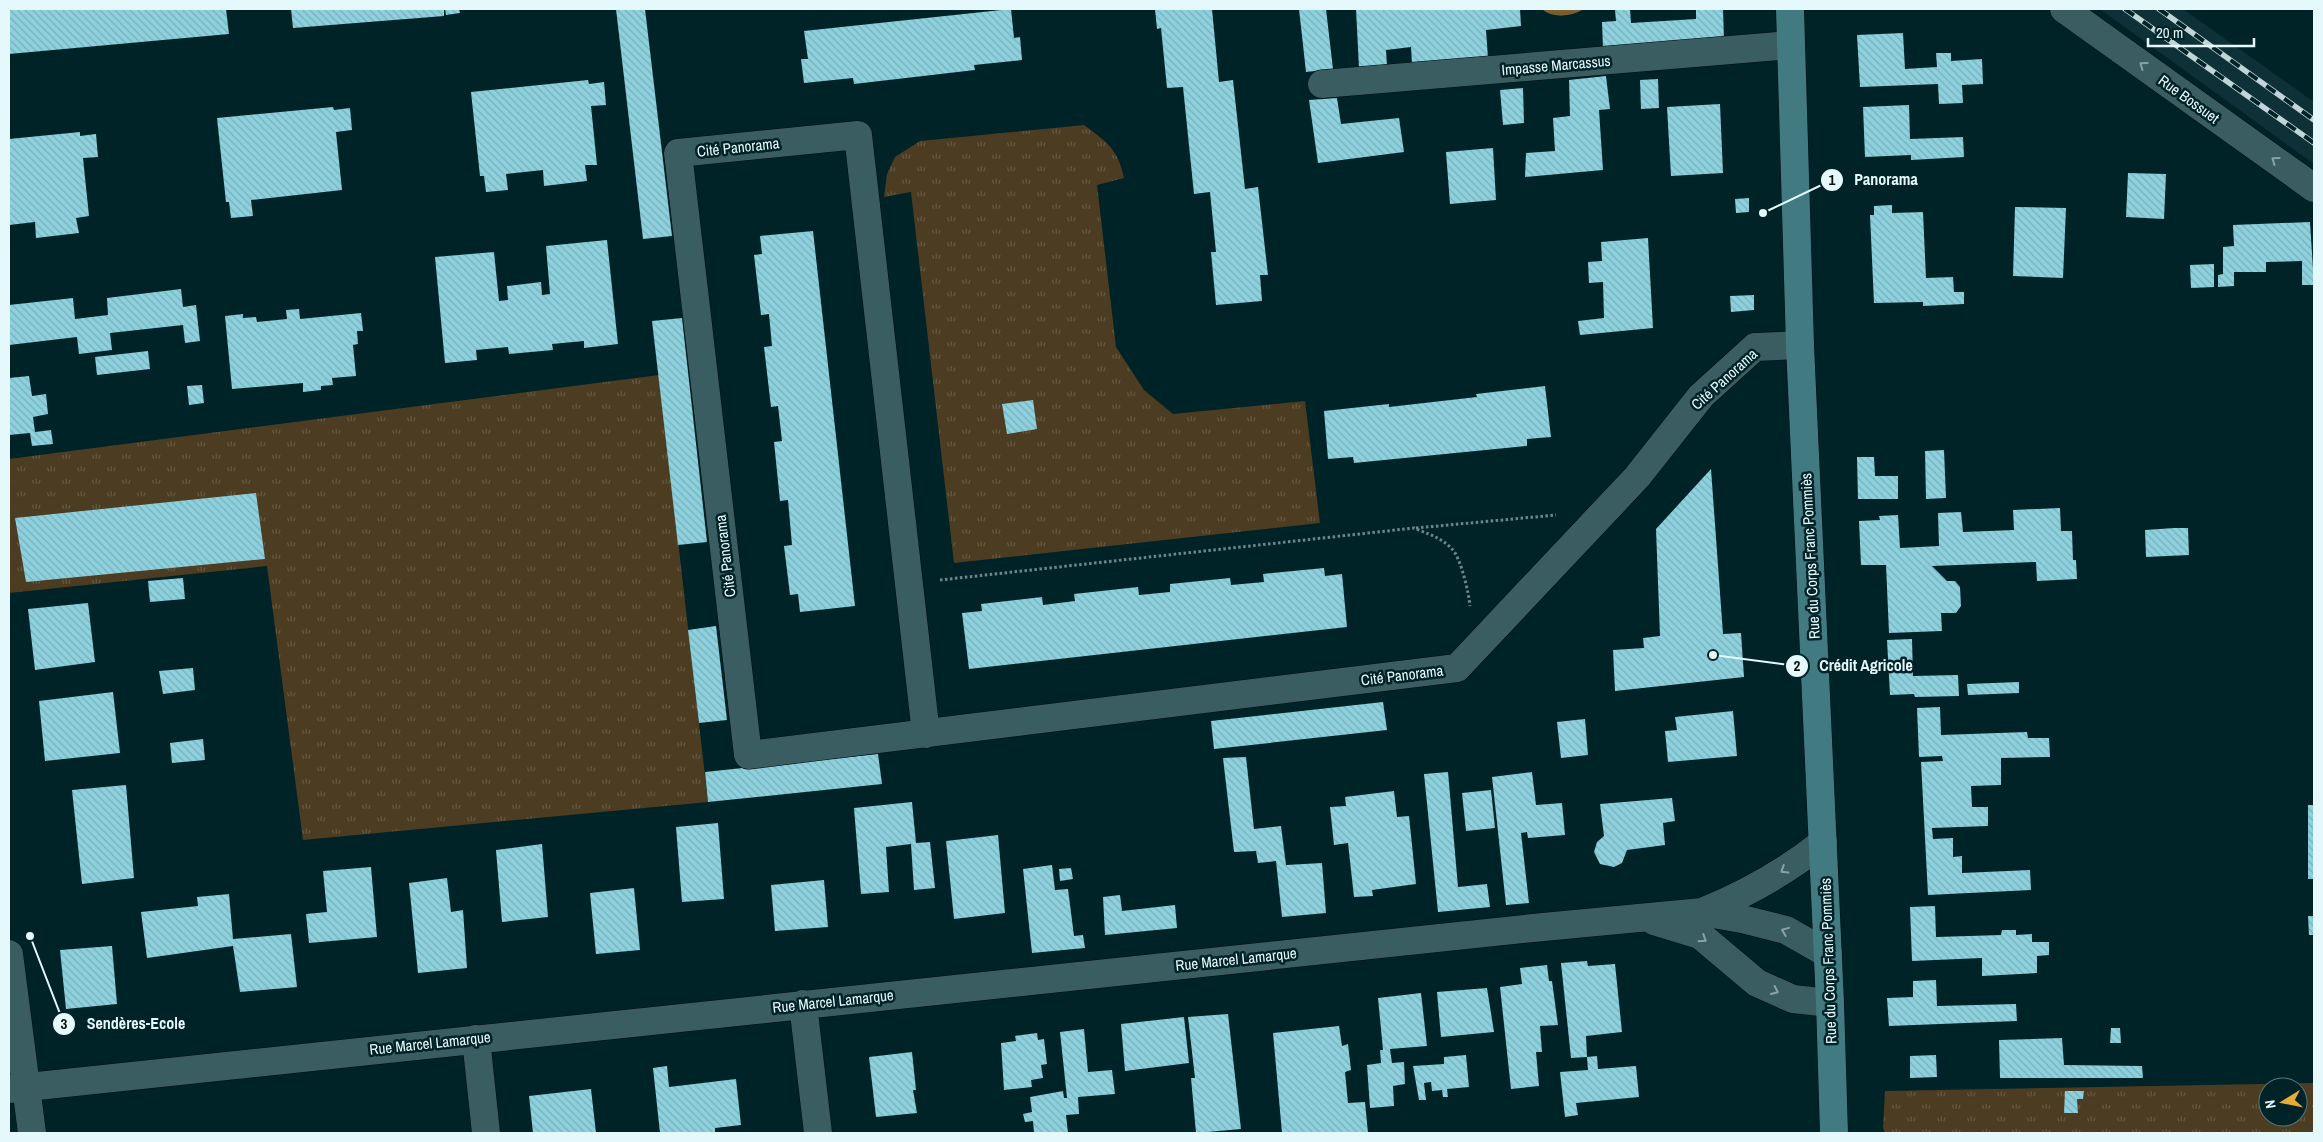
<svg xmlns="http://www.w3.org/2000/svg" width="2323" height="1142" font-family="'Archivo Narrow',sans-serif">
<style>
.built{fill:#0e3137}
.grass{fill:url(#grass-tufts);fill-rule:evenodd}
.water{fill:url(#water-rules)}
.building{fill:url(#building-back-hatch)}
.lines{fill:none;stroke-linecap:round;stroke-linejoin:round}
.minor-casing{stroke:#000b0f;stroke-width:29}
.major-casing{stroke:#000b0f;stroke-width:29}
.path{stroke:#6c878b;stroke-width:3;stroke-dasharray:2.5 2.5;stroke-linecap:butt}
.minor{stroke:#3a5d62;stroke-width:28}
.major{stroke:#427a82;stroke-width:28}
.rail-casing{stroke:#bfd5d8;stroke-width:5.5}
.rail{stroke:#002328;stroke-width:4;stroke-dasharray:11;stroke-linecap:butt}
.oneway{stroke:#87a3a7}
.labels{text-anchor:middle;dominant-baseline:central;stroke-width:5;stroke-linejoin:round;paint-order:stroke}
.street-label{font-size:15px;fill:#e5f8fb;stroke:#002328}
.leader{fill:none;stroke:#e5f8fb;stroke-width:2}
.callout-dot{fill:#e5f8fb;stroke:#002328;stroke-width:2}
.mark-label{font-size:15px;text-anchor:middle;font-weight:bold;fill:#111}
.callout-label{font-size:16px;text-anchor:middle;font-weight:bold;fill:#e5f8fb;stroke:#002328;stroke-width:5;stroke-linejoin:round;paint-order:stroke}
</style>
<defs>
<pattern id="grass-tufts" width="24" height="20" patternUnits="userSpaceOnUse" patternTransform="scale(1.25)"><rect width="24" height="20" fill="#4c3c21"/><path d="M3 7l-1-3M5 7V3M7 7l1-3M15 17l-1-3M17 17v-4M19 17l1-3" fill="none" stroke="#665942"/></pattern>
<pattern id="water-rules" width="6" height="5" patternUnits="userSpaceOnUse" patternTransform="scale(1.25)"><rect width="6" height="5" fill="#765e2f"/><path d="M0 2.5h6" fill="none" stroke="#89764e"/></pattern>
<pattern id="building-back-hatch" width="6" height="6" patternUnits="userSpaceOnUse" patternTransform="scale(1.25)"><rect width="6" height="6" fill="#8cd1dd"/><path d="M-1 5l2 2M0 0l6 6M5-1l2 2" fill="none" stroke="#7aafb8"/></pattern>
</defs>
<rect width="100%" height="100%" fill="#002328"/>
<path class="built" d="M2100 9H2183L2314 102V164Z"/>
<path class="grass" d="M1084 125C1107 142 1118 149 1124 178L1097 185 1116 347 1144 390 1173 414 1305 401 1320 523 954 563 911 192 884 197 887 174 895 157 920 141Z
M659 375 708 802 303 840 267 566 9 593V459Z
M2314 1083V1133H1885L1883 1128 1885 1091ZM2268 1087H2298V1117H2268Z"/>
<path class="water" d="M1542 9H1584C1573 16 1552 19 1542 9Z"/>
<path class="building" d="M9 9H226L229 34 9 54Z
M291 9H444V16L293 28Z
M445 9H459L460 13 446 15Z
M616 9H645L672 236 643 239Z
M1011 9 1014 38 1020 37 1022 60 974 65 975 70 854 84 853 78 804 83 801 59H808L804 31Z
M1155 9H1212L1219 82 1233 80 1245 189 1258 187 1268 275H1260L1262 301 1216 305 1211 252H1216L1210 192 1194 194 1183 87 1167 88 1161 28 1157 29Z
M1299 9H1326L1333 69 1306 72Z
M1356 9H1520L1521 26 1486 30 1488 58 1412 64 1411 47 1386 50 1387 66 1359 68Z
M1622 9H1630L1631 23 1696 19V9H1723L1724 40 1603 49 1602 22 1616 21 1615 10Z
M1903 33 1905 69 1937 67 1936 53H1951V61L1982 59 1983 84 1962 85 1963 103 1939 104 1938 84 1860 87 1857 35Z
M1606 76 1610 109 1599 110 1603 170 1525 177 1526 153 1555 151 1553 118 1570 116 1569 80Z
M1658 79 1659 108 1641 109 1640 80Z
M588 80 589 84 604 82 606 105 591 106 597 165H585L587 181 544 186 543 170 506 174 508 190 486 192 484 176H480L471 92Z
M1523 88 1524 123 1503 125 1500 90Z
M1337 98 1341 124 1399 118 1404 152 1318 163 1309 100Z
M1720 104 1723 173 1671 176 1667 107Z
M1909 105 1910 139 1963 137 1964 157 1911 160V155L1865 157 1863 107Z
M333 107 334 110 350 108 352 130 336 132 342 190 251 200 253 216 231 218 229 202H226L217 118Z
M80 132V136L96 134 98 157 83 158 89 216 76 218 79 233 36 238 35 222 9 225V139Z
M1493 148 1496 200 1450 204 1446 152Z
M2128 173 2166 174 2164 219 2126 217Z
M1749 198V212L1736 213 1735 199Z
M1892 205V213L1923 212 1926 278 1953 277 1954 292H1964V304L1923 306V302L1874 303 1870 215H1874V206Z
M2015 207 2066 208 2063 278 2013 276Z
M2310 222 2314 285H2302V261L2266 262V272H2234V286L2218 287V275L2223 274V247L2234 246 2233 225Z
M813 231 855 606 800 612 798 594 790 595 784 546 792 545 788 500 780 501 774 442 782 441 778 406 771 407 764 347 772 346 769 314 761 315 754 255 762 254 760 236Z
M1648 238 1653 328 1580 335 1578 321 1604 318 1603 282 1589 283 1588 262 1602 261 1601 242Z
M607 240 618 344 584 348V341L552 344 553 350 509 354 508 347 476 350 477 360 445 363 435 257 494 252 499 301 508 300 507 286 541 282 542 295 550 294 546 246Z
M2214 264V287L2191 288 2190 265Z
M181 289 183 307 196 305 200 341 185 343 183 325 110 333 112 350 79 354 77 337 9 345V305L73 298 75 319 108 315 107 298Z
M1754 295V310L1731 312 1730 296Z
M299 309 300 319 361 313 363 331H357L358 344 353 345 356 376 332 378 333 385 321 386V390L303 392V383L232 389 225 316 243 314V318L256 317 257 322 287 319 286 310Z
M682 318 707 542 678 545 652 321Z
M148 351 150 369 97 375 95 357Z
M29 376 32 396 46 394 48 414 33 417 35 432 51 430 53 444 32 446 30 433 9 435V378Z
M202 385 204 403 189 405 187 386Z
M1545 386 1551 437 1527 439V446L1354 463 1353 457 1328 459 1324 411 1389 404V407L1477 397 1476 394Z
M1033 400 1037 429 1007 434 1002 404Z
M1944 450 1946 498 1926 499 1925 451Z
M1857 457H1874L1875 476H1898V499H1858Z
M1711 469 1723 634 1741 633 1744 677 1615 691 1613 650 1644 648 1643 638 1660 636 1656 529Z
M256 493 265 559 26 582 15 518Z
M2060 508 2061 531H2072L2073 560H2076L2077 579 2037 581 2036 562 1932 566 1947 581H1955L1960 587 1961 606 1956 613H1941L1942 631 1889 633 1886 565H1861L1859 521 1880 520 1879 516 1898 515 1900 548 1939 546 1938 513 1961 512 1963 532 2014 530 2013 510Z
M2174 528H2188L2189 555 2146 557 2145 530Z
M1324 568 1325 576 1342 574 1347 627 969 669 962 613 982 611 981 604 1042 597 1043 605 1075 601 1074 594 1138 587 1139 595 1170 592V584L1230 578 1231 585 1264 582 1263 574Z
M183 578 185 599 150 602 148 581Z
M88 603 95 662 35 670 28 609Z
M716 626 727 720 699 723 688 630Z
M1912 639 1913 676 1958 675 1959 696 1915 697 1914 694 1890 695 1887 640Z
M193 668 195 690 163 694 159 671Z
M2019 682V693L1968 695 1967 684Z
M113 692 120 753 45 761 39 701Z
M1383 702 1387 730 1214 749 1211 721Z
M1940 707 1941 735 2027 732 2028 738H2049L2050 757 2001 758V785L1971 786 1972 807H1988V826L1932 828 1933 839 1953 838V857L1962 856V873L2030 870 2031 890 1928 895 1921 762 1943 761 1942 756 1919 757 1917 708Z
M1733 711 1737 756 1668 762 1665 731 1677 730 1675 717Z
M1585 719 1588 755 1561 758 1557 722Z
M203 739 205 760 172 763 170 743Z
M878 754 882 784 708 802 705 772Z
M1246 757 1254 829 1281 826 1286 865 1322 863 1326 913 1282 917 1276 861 1258 863 1256 851 1234 852 1223 758Z
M1448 772 1458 887 1487 884 1490 907 1438 912 1424 774Z
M1532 772 1536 805 1562 803 1565 835 1528 838 1527 832 1521 833 1529 903 1506 905 1492 777Z
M126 785 134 878 82 884 72 790Z
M1491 790 1495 828 1466 831 1462 793Z
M1394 791 1397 817 1409 816 1416 884 1372 890 1373 896 1354 897 1348 843 1334 845 1330 807 1346 806 1345 797Z
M1672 798 1675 821 1663 823 1665 845 1627 850 1622 863 1614 867 1600 864 1594 852 1597 842 1604 836 1600 804Z
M912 802 916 843 930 842 935 888 914 890 911 844 886 847 889 892 861 894 854 808Z
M2308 805H2314V879H2308Z
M718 823 724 899 682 902 676 827Z
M998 835 1005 913 954 919 946 841Z
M542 844 548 917 502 922 496 850Z
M1052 865 1055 890 1068 889 1074 936 1083 935 1085 948 1032 953 1023 869Z
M371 867 377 937 309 943 306 914 327 912 323 871Z
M1071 868 1073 879 1060 881 1059 869Z
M447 878 451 912 463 910 467 968 418 973 409 883Z
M824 880 828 927 775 931 771 885Z
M634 888 640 950 596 954 590 893Z
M229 894 233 939 291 934 297 987 240 992 233 946 147 958 141 912 198 906 197 897Z
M1120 895 1122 911 1175 905 1177 928 1105 935 1103 897Z
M1935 906 1936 937 2001 935 2002 930H2016V935L2032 934V942H2049V955L2037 956V973L1982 976V958L1912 961 1910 907Z
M2308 916H2314V935H2309Z
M112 946 117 1004 66 1009 60 950Z
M1587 961 1588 966 1615 964 1622 1032 1586 1036 1587 1057 1571 1058 1561 963Z
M1547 965 1549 981H1552L1558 1025 1540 1026 1542 1052H1536L1539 1086 1511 1089 1500 987 1522 984 1520 968Z
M1936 980 1937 1006 2016 1004 2017 1021 1889 1026 1887 998 1913 997V981Z
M1487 988 1494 1032 1441 1037 1437 992Z
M1421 993 1427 1046 1390 1049 1392 1063 1404 1062 1405 1084 1393 1086 1394 1106 1370 1108 1367 1065 1381 1063 1380 1050H1383L1378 998Z
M1228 1014 1241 1129 1196 1133 1191 1078H1195L1188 1017Z
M1184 1017 1189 1063 1125 1071 1121 1024Z
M1339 1026 1342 1046 1348 1044 1351 1070 1345 1072 1348 1103 1365 1102 1368 1133H1282L1273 1033Z
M2111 1028H2120L2121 1043H2110Z
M1084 1029 1088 1072 1112 1070 1115 1094 1078 1097 1079 1114 1066 1115 1068 1133H1034L1033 1121 1025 1122 1023 1114 1032 1112 1030 1097 1063 1091 1064 1098H1067L1060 1032Z
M1037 1033 1038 1040 1044 1039 1047 1064 1041 1065 1043 1078 1031 1080 1032 1087 1004 1090 1001 1043 1016 1041 1015 1036Z
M2062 1038 2064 1065 2142 1066 2143 1078H2000L1999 1040Z
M912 1052 916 1090H913L917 1113 876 1117 869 1057Z
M1466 1055 1469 1087 1447 1089 1448 1097H1443L1442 1090 1432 1091 1431 1082 1424 1083 1426 1100H1419L1413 1066 1444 1064V1057Z
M1936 1055 1937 1077 1910 1078V1056Z
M1597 1056 1598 1069 1636 1066 1639 1097 1576 1103 1578 1115 1565 1117 1560 1072 1588 1070 1587 1057Z
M667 1066 669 1087 736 1079 741 1125 715 1128V1133H660L653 1068Z
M591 1089 596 1133H533L529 1096Z
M2065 1091H2084L2083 1099H2077L2078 1113H2064Z"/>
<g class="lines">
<defs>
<path id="minor" d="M2064 9 2314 188
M1322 84 1790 45
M926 734 858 135 678 153 748 755 1457 668 1637 477 1701 396 1755 347 1800 345
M1702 912C1746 894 1786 872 1823 842
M1654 921 1700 935 1757 983 1793 999 1830 1003
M9 954 32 1133
M803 1004 818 1133
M476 1039 486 1133
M9 1089 1533 928 1702 912 1742 919 1786 930 1828 954"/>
<path id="major" d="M1790 9 1800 345 1830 1003 1834 1133"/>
</defs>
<use href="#minor" class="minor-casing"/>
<use href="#major" class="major-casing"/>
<path class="path" d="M1416 528 1556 515
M940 580 1414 528C1428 534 1442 538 1452 549 1461 558 1469 594 1470 606"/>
<use href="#minor" class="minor"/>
<use href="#major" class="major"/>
<defs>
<path id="rail" d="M2125 9 2314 143
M2159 9 2314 120"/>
</defs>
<use href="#rail" class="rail-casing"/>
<use href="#rail" class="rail"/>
</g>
<defs><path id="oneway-chevron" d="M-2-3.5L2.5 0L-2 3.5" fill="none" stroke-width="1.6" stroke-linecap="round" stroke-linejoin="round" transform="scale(1.25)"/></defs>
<g class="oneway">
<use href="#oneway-chevron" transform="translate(2143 65) rotate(-144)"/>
<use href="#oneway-chevron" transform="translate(2275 160) rotate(-144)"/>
<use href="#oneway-chevron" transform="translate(1784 870) rotate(148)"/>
<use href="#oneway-chevron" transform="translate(1785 931) rotate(-158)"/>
<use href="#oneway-chevron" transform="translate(1703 939) rotate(33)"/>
<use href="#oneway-chevron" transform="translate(1775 991) rotate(25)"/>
</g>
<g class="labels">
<g class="street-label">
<text transform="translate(1556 65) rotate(-5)">Impasse Marcassus</text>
<text transform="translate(2189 99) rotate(36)">Rue Bossuet</text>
<text transform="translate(738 147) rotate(-6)">Cité Panorama</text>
<text transform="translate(1724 379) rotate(-42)">Cité Panorama</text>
<text transform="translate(725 556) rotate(-97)">Cité Panorama</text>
<text transform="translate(1810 556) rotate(-93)">Rue du Corps Franc Pommiès</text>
<text transform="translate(1402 675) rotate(-7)">Cité Panorama</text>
<text transform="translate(1236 959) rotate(-6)">Rue Marcel Lamarque</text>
<text transform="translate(1828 961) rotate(-92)">Rue du Corps Franc Pommiès</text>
<text transform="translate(833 1001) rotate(-6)">Rue Marcel Lamarque</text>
<text transform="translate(430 1043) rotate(-6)">Rue Marcel Lamarque</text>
</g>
</g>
<path class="leader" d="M1763 213L1832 180M1713 655L1797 666M30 936L64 1024"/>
<g class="callout-dot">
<circle cx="1763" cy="213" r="5"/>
<circle cx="1713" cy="655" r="5"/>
<circle cx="30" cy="936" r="5"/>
<circle cx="1832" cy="180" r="12"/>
<circle cx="1797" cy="666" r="12"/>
<circle cx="64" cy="1024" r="12"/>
</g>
<g class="mark-label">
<text x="1832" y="185">1</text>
<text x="1797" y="671">2</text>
<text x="64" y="1029">3</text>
</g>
<g class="callout-label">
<text x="1886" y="185">Panorama</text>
<text x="1866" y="671">Crédit Agricole</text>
<text x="136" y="1029">Sendères-Ecole</text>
</g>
<rect width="2323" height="1142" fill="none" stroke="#e5f8fb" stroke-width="20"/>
<g transform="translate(2283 1102) rotate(260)"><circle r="24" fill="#002328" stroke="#5c787c"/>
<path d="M0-4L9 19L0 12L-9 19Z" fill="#e6ad36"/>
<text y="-8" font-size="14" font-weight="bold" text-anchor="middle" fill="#e5f8fb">N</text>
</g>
<path d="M2148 38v8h106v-8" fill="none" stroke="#e5f8fb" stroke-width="2.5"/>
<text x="2156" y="38" font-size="15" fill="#e5f8fb" stroke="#002328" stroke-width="4" paint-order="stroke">20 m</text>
</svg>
